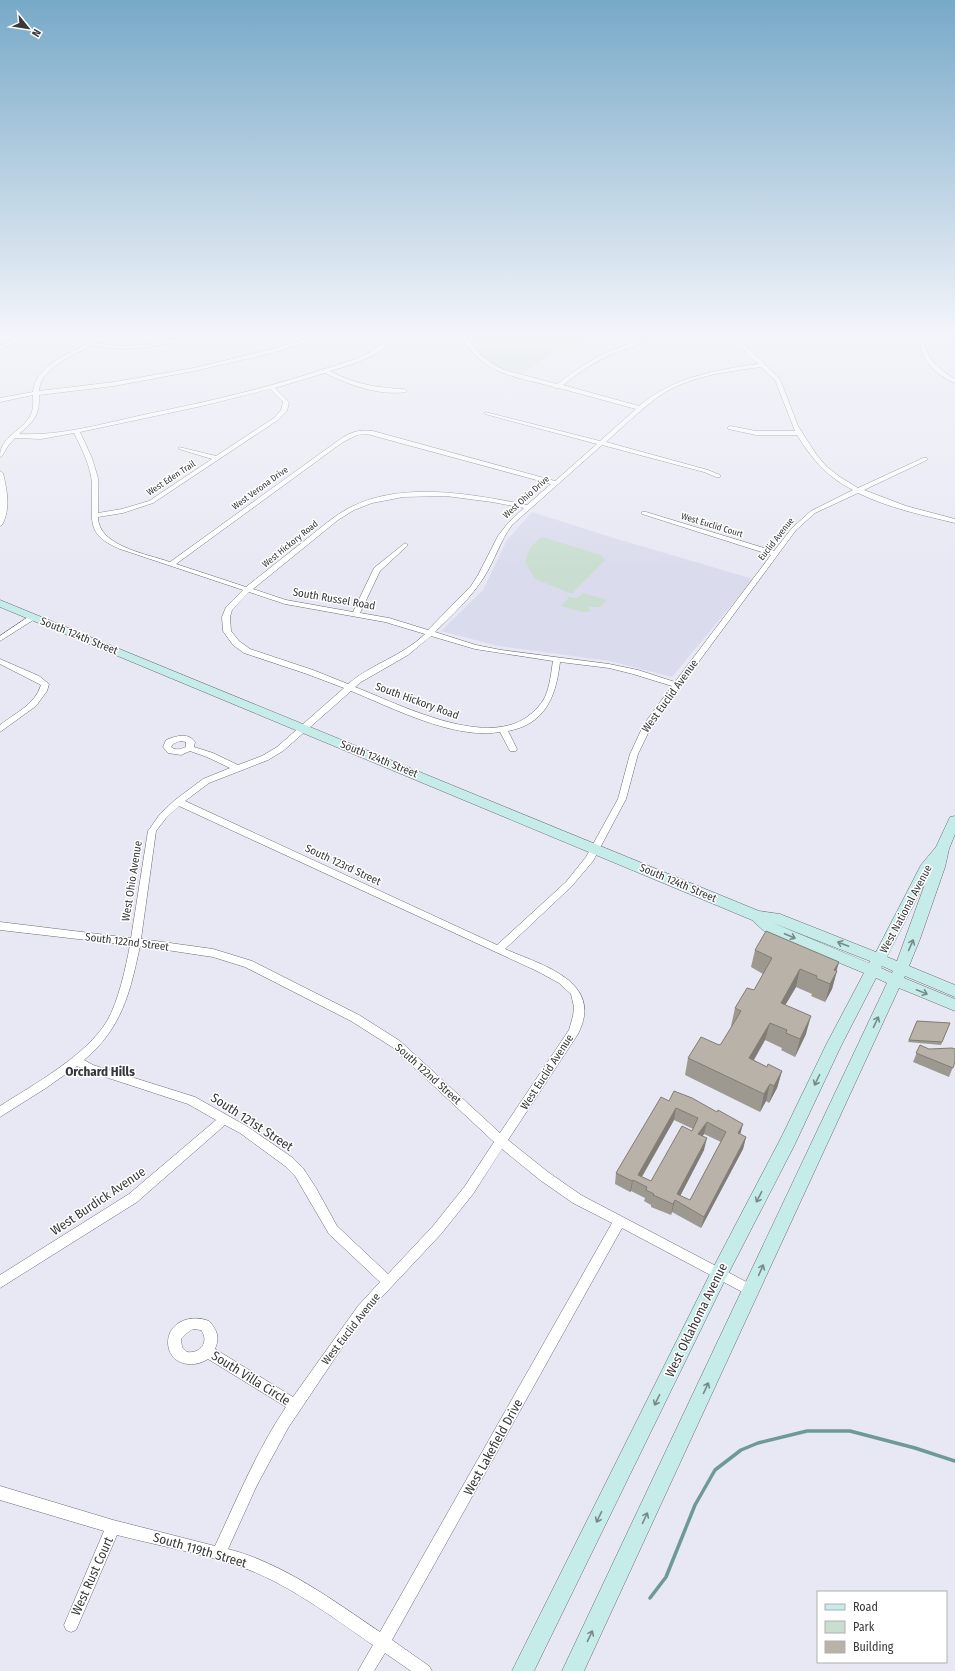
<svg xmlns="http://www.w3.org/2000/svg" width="955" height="1671" font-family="'Fira Sans Condensed',sans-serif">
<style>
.built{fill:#dadced}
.green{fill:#c9ded0}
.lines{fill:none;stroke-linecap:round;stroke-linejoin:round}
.stream{stroke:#6e9999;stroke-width:3.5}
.street-casing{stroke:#6b6b75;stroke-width:1}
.secondary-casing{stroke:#6b6b75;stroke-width:1}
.street{fill:#fff;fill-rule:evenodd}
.secondary{fill:#c5ece9;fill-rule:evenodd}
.wall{fill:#9e9990;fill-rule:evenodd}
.shaded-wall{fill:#817d76}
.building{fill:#b8b2a8;stroke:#817d76;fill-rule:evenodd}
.oneway{stroke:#77898a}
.labels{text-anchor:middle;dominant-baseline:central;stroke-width:3;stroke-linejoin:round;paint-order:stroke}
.far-street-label{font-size:9px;fill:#38383d;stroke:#fff}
.street-label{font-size:11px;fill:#38383d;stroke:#fff}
.quarter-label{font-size:13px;font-weight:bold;fill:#34353d;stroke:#fff}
.near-street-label{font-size:13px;fill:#38383d;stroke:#fff}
</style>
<rect width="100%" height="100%" fill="#e7e8f3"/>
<path class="built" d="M532 512 614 538 753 579 672 677 610 661 498 646 441 631 483 590 507 540Z"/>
<path class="green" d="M461 334H605C572 346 546 353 519 377 488 365 480 364 461 334Z
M542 537 601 555 605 560 572 594 535 579 525 562 530 548Z
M583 593 607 600 601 607H590L588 608 591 610 590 612H582L561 606 569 597 577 598Z"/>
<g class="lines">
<path class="stream" d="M650 1598 666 1577 695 1505 715 1470 741 1450 758 1443 807 1431H850L915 1448 955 1461"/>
<defs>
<path id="street" d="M23 334H31L0 350V346Z
M58 334H67L92 341 106 334H113L97 343C121 348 143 346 166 341 179 338 191 334 204 334 197 338 187 339 180 341 150 348 123 352 93 345 75 354 40 368 39 391L114 382 194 368 272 349 320 334H329L276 352 194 371 114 386 39 395C40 415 34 421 19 434 63 436 105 423 147 414 206 402 264 389 321 370 343 363 366 358 384 342V334H390C392 355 346 366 330 371 354 384 377 388 404 389L407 391 406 392C379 396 349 385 325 373L275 388 289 402 287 411 278 420 153 503 123 513 98 517C98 546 147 554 170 562L339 440C350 432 360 429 373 431L555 481 597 444 485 414V412L600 441 636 409 559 388H555L554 387C511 375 485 376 459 334H465C475 351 486 362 504 370L557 384C580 367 599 353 627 345L609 334H616L632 343 672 334H686C677 339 655 340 644 343 610 352 590 364 563 385L639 406C673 377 716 370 758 364L728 334H734L780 379 798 426 816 454 826 466 840 477 858 488 923 458H927V460L864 490 906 506 955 519V523C922 515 889 508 858 493L815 513 796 530 652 725 638 754 626 799 593 861 572 886 505 949C541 965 605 981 578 1034L508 1140 548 1172 581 1195 756 1287 758 1291 756 1295 752 1297 748 1295 622 1228 392 1640 429 1666 432 1671H411L385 1653 374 1671H358L373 1645C332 1617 285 1581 238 1566 200 1553 156 1545 117 1535L76 1630 71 1632 66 1630 64 1625 104 1531 0 1500V1486L113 1520 215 1546C237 1499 257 1450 286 1407L208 1359C193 1369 169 1365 168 1343 168 1321 192 1314 209 1321 217 1330 220 1337 215 1349L293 1397 358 1306 380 1282 329 1234 295 1176 285 1166 240 1133 225 1125 137 1202 0 1288V1275L129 1194 216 1120 188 1104 90 1072 77 1066 46 1088 0 1117V1106C33 1085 87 1055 107 1021 118 1003 126 967 130 945L0 930V922L131 938 148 831 160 814 175 800 203 779 230 768 207 757 190 751 181 755 168 753 163 747 166 740C176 736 188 732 195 742L194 747 213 753 238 765 262 756 277 747 344 688 307 674 244 653 233 645 223 631 222 617 226 607 243 590 120 549C87 535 92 523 92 492 92 487 92 481 91 476 88 461 81 447 74 433L41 439 15 438 8 446 2 456 0 457C0 435 23 432 31 414 34 408 33 402 33 395L0 402V398L33 392C34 367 68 354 87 344ZM761 367 775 380 795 431H756L730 426 728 427V429L756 435H797C811 458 828 478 853 490L811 511 792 528 774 551 646 512H642V514L771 555 675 682 638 670 609 664 501 650 476 645 435 632C452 615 471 598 484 577 495 560 500 541 512 525L602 445 704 472 716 477H720V475L708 470 606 442C621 428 637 413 654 400 684 376 725 372 761 367ZM270 389 283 402 281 410 274 418 216 456 179 447V449L212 459 149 501 122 509 98 513V478L92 458 80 432 202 406ZM367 434 551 484 527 505C472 494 403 481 351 507 335 515 322 527 309 537 288 554 267 570 246 587L176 564 343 442 357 435ZM446 496 492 502 524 508 508 523 498 536 478 575 471 586 428 630 389 618 360 613 380 571 407 546 408 545 405 543 374 568 353 612 286 600 253 589 338 520 354 510 372 503 403 497ZM249 592 285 604 385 622 425 634C403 656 371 664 348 684L313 670 250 649 239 641 231 631 230 617 232 610ZM431 636 475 649 553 661C551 673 550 686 545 697 541 705 534 712 527 717 483 748 399 704 355 687L361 682 408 655ZM560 662 609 668 633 674 672 686 644 724 630 754 618 799 586 857 566 882 497 945 185 801 209 783 268 760 283 751 351 691C393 708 454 740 500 732L510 751H516L517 749 508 731C546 724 556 696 560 662ZM180 741 186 742V747C181 749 176 751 171 747L173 744ZM179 806 537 971 559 983 571 994 574 1007 573 1016 569 1030 500 1133 400 1041 359 1015 252 961 213 949 141 939 156 831 166 818ZM140 946 213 957 245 967 351 1021 392 1047 494 1142 465 1186 433 1226 388 1274 337 1226 316 1188 303 1168 293 1158 248 1127 195 1097 93 1065 84 1060C122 1028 130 993 140 946ZM502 1149 540 1180 573 1203 612 1223 380 1632C334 1601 283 1563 228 1549L257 1485 288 1428 335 1358 366 1314 441 1234 473 1194ZM193 1329 201 1330C210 1342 200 1354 187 1352L182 1347 181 1339 187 1333Z
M923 334H955V338L945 339 927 336C919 354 941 371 955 379V383C938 377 912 354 923 334Z
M0 471 3 473C7 490 11 509 2 525L0 526Z
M31 615H34L38 617 0 641V636Z
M0 659 39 676 49 684 47 691 36 706 0 732V725C15 713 35 705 41 685L0 664Z"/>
<path id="secondary" d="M0 600 759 911 780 914 876 952 921 865 936 847 950 817 955 816V834L949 849 945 867 920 939 909 966 955 985V997L905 976 904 978 955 999V1011L899 988 584 1671H562L887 983 876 978 841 1046 794 1146 725 1280 534 1671H512L713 1268 782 1136 826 1045 864 973 765 932 752 920 0 607ZM926 881 897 961 887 957ZM773 923 870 961 869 963ZM882 966 893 971 892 973 881 968Z"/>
</defs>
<use href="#street" class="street-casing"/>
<use href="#secondary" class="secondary-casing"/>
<use href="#street" class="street"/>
<use href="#secondary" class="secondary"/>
</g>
<path class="wall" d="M755 950 839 962 832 989 825 1002 811 996 812 994 796 987 785 1005 806 1034 795 1057 781 1050 782 1048 765 1040 754 1060 767 1067 782 1071 777 1088 769 1103 766 1101 760 1112 685 1075 688 1058 721 1044 732 1026H731L735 1008 754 990 763 974 751 967Z
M917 1021 950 1023 941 1045 908 1042Z
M920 1045 955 1062 949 1077 913 1062Z
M669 1101 717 1112 741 1135 746 1137 743 1149 701 1228 672 1212 671 1215 651 1207V1205L644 1201 645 1198 631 1191 630 1192 615 1184 616 1173ZM674 1120 693 1129 692 1131 651 1181 642 1177ZM704 1134 721 1142 690 1200 680 1196 704 1150 702 1136Z"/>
<path class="shaded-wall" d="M839 962 834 977 837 971 832 989 825 1002 834 970Z
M800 969 796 987 776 1021 781 1003Z
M811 1016 806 1034 795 1057 800 1039Z
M770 1023 765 1040 745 1075 749 1058Z
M782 1071 777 1088 769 1103 774 1086Z
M770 1084 766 1101 760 1112 764 1094Z
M676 1108 674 1120 638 1183V1175Z
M707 1122 704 1134 696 1146 698 1134Z
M743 1124 740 1135 738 1133Z
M746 1137 743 1149 701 1228 704 1217Z
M707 1138 704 1150 677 1202V1194Z
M633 1180 631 1191 630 1192 632 1181Z
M675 1200 672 1212 671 1215 673 1204Z"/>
<path class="building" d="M766 931 839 962 834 970 837 971 830 984 816 978 817 976 800 969 781 1003 811 1016 800 1039 786 1033 787 1030 770 1023 749 1058 767 1067 768 1064 782 1071 774 1086 770 1084 764 1094 688 1058 701 1037 719 1045 721 1044 741 1011 735 1008 747 988 754 990 772 958 755 950Z
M917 1021 950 1023 942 1042 909 1040Z
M920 1045 929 1049 952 1048 955 1049V1062L953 1068 916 1053Z
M674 1091 692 1098 717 1112 718 1110 743 1124 738 1133 746 1137 704 1217 675 1200 673 1204 653 1195 654 1194 646 1190 647 1187 633 1180 632 1181 616 1173 661 1097 669 1101ZM676 1108 698 1118 692 1131 682 1126 651 1181 638 1175ZM707 1122 726 1132 690 1200 677 1194 707 1138 698 1134Z"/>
<defs><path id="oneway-shaft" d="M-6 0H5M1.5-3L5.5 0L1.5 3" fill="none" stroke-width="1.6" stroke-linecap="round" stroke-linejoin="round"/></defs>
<g class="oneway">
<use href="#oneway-shaft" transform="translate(790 936) rotate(23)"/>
<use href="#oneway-shaft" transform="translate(843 944) rotate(-159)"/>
<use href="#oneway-shaft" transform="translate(911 945) rotate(-66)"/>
<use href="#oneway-shaft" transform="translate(922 992) rotate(22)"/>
<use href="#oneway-shaft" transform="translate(876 1022) rotate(-65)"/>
<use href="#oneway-shaft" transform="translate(817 1080) rotate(116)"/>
<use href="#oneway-shaft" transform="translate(759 1197) rotate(117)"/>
<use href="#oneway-shaft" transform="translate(761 1270) rotate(-66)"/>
<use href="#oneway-shaft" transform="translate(706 1388) rotate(-65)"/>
<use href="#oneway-shaft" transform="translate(657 1400) rotate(116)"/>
<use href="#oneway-shaft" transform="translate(599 1517) rotate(116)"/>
<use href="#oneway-shaft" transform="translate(645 1518) rotate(-65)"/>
<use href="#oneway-shaft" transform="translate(590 1636) rotate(-65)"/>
</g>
<linearGradient id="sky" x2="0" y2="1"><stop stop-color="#77a9c8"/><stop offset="0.59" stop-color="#f4f5fa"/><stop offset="1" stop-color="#f4f5fa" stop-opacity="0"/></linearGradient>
<rect width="955" height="568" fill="url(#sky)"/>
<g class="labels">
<g class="far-street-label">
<text transform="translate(171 478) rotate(-33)">West Eden Trail</text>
<text transform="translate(260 488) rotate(-36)">West Verona Drive</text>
<text transform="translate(526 497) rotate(-42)">West Ohio Drive</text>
<text transform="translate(712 525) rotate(17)">West Euclid Court</text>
<text transform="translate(776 539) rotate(-52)">Euclid Avenue</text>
<text transform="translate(290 544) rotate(-39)">West Hickory Road</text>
</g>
<g class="street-label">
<text transform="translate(334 599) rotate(10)">South Russel Road</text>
<text transform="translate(79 636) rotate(22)">South 124th Street</text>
<text transform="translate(670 696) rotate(-54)">West Euclid Avenue</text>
<text transform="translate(417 701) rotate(20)">South Hickory Road</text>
<text transform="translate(379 759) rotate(22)">South 124th Street</text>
<text transform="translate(343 865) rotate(25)">South 123rd Street</text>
<text transform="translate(132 881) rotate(-81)">West Ohio Avenue</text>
<text transform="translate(678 883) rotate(23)">South 124th Street</text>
<text transform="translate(906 909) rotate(-62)">West National Avenue</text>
<text transform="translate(127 942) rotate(7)">South 122nd Street</text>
<text transform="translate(547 1072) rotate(-57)">West Euclid Avenue</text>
<text transform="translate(428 1074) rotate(42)">South 122nd Street</text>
<text transform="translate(351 1329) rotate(-52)">West Euclid Avenue</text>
</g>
<g class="quarter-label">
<text x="100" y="1071">Orchard Hills</text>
</g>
<g class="near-street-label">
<text transform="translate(252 1122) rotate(33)">South 121st Street</text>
<text transform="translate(98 1201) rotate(-34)">West Burdick Avenue</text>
<text transform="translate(696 1320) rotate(-64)">West Oklahoma Avenue</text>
<text transform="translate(251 1378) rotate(32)">South Villa Circle</text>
<text transform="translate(493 1447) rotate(-61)">West Lakefield Drive</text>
<text transform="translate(200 1550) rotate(16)">South 119th Street</text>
<text transform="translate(92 1576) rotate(-66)">West Rust Court</text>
</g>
</g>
<rect x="817" y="1591" width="130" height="72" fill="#ffffff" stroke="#afafb1"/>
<rect x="825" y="1604" width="20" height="6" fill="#c5ece9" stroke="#afafb1"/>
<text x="853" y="1611" font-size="12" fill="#38383d">Road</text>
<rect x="825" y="1621" width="20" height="12" fill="#c9ded0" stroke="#afafb1"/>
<text x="853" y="1631" font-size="12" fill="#38383d">Park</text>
<rect x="825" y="1641" width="20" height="12" fill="#b8b2a8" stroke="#afafb1"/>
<text x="853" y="1651" font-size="12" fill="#38383d">Building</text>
<g transform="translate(28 28) rotate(120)" stroke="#ffffff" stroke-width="3" paint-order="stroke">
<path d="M0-3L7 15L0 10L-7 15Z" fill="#38383d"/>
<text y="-6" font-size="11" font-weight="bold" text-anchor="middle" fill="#38383d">N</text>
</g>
</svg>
